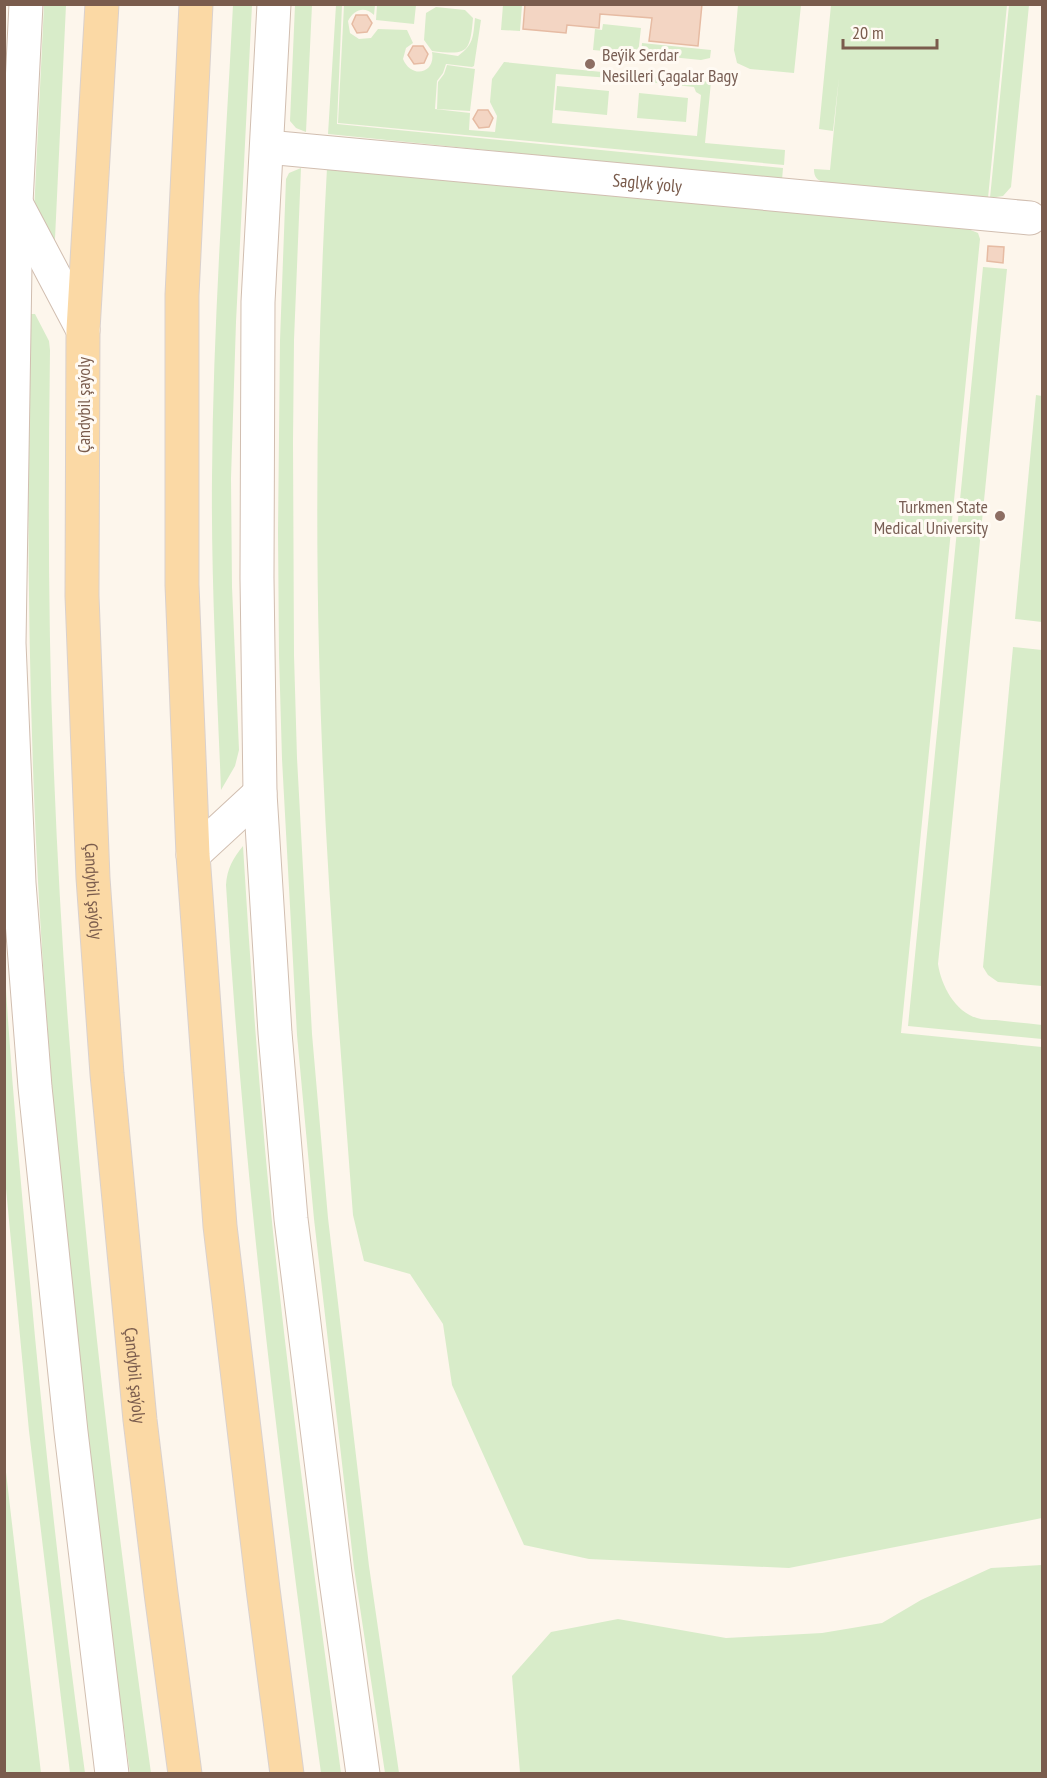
<svg xmlns="http://www.w3.org/2000/svg" width="1047" height="1778" font-family="'PT Sans Narrow',sans-serif">
<style>
.green{fill:#d8ecc9}
.building{fill:#f3d5c3;stroke:#e6bba3;stroke-width:1.5}
.lines{fill:none;stroke-linecap:round;stroke-linejoin:round}
.minor-casing{stroke:#d1beb0;stroke-width:35}
.major-casing{stroke:#dad1cd;stroke-width:35}
.minor{stroke:#fff;stroke-width:33}
.major{stroke:#fbd9a5;stroke-width:33}
.education-dot{fill:#8d6e63;stroke:#fffaf3;stroke-width:2}
.labels{text-anchor:middle;dominant-baseline:central;stroke-width:6;stroke-linejoin:round;paint-order:stroke}
.education-label{font-size:18px;fill:#785e54;stroke:#fffaf3;text-anchor:start}
.street-label{font-size:18px;fill:#7a5c4d;stroke:#fffaf3}
</style>
<rect width="100%" height="100%" fill="#fdf6ec"/>
<path class="green" d="M44 5H66L54 260 34 212Z
M233 5H252L236 322 231 478 232 587 239 750 235 766 221 790C217 686 211 581 212 477 213 319 225 162 233 5Z
M295 5H312L306 132 296 128 290 121Z
M336 5H342L337 124 783 168 782 180 328 134Z
M344 5H375L374 15C365 6 354 9 348 21L350 33 359 39 371 38 378 29 407 30 413 43 406 48 403 59C411 79 436 74 432 52L458 56C474 44 473 37 475 18L481 20 474 66 472 67 446 64 443 73 437 81 435 109 470 113 469 130 495 132 497 116 490 102 492 79 504 62 612 73 611 78 556 74 552 123 697 136 701 95 696 92 694 87 637 81 638 75 711 82 705 143 785 150 784 165 338 123Z
M377 5H416L414 24 376 20Z
M503 5H522L520 31 501 30Z
M738 5H801L794 73 750 69 737 63 734 50Z
M831 5H1007L988 198 826 183C817 180 814 178 814 169L830 170 839 77 833 131 819 129Z
M1009 5H1029L1011 187 1003 196 990 198Z
M436 7 465 10 473 18C470 54 467 55 432 51L424 40 426 13Z
M603 24 641 28 638 54 593 50 595 29 602 30Z
M642 43 711 50 710 58 701 60 641 54Z
M447 65 475 69 470 111 437 109 438 82 444 74Z
M557 86 609 91 607 115 555 110Z
M639 93 688 98 686 122 637 118Z
M301 168 294 340 293 442 294 655 297 758 312 1034 328 1218 369 1566 399 1773H385L354 1568 314 1219 297 1035 282 759 279 655 278 532 280 340 286 179 289 173Z
M327 168 968 229 978 233 980 239 901 1033 1042 1047V1518L789 1568 589 1559 524 1545 452 1385 443 1324 410 1274 364 1261 353 1215C339 1027 323 840 319 652 315 490 318 329 327 168Z
M983 267 1007 269 938 964C941 985 955 1012 977 1018 983 1020 990 1020 996 1020 1011 1022 1027 1023 1042 1025V1039L908 1026Z
M29 314H35L49 341 50 350C48 492 48 633 54 774 67 1108 105 1442 151 1773H130C91 1489 57 1204 40 917 28 716 27 515 29 314Z
M1036 395 1042 396V622L1015 619Z
M1013 647 1042 650V986L998 982 988 975 983 967Z
M243 846C250 961 258 1076 269 1192 288 1386 315 1580 341 1773H321C281 1478 244 1183 226 885 227 869 233 858 243 846Z
M5 972C12 1094 24 1216 35 1337 49 1483 65 1629 85 1773H70L29 1431 5 1178Z
M4 1455 41 1773H5Z
M1042 1565V1773H520L512 1676 551 1632 618 1619 726 1638 822 1633 882 1623 921 1600 991 1568Z"/>
<path class="building" d="M525 4H702L698 46 649 41 652 18 600 14 599 28 567 25 566 33 523 29Z
M356 15H367L372 23 367 32 357 33 352 24Z
M413 46H423L428 54 424 63 414 64 408 55Z
M478 110H488L493 118 489 127 479 128 473 119Z
M988 246 1004 247 1003 263 987 261Z"/>
<g class="lines">
<defs>
<g id="minor">
<path d="M26 4 16 203 9 643 19 883 35 1087 71 1432 112 1774"/>
<path d="M274 4 258 302 257 578 260 793 275 1033 291 1219 335 1573 363 1774"/>
<path id="s1" d="M267 147 1030 218"/>
<path d="M18 207 83 330"/>
<path d="M193 855 260 793"/>
</g>
<g id="major">
<path id="s2" d="M102 4 83 330 82 596 93 878 107 1074 140 1420 161 1593 185 1774"/>
<path d="M196 4 182 295V585L193 855 220 1226 263 1589 287 1774"/>
</g>
</defs>
<use href="#minor" class="minor-casing"/>
<use href="#major" class="major-casing"/>
<use href="#minor" class="minor"/>
<use href="#major" class="major"/>
</g>
<g class="education-dot">
<circle cx="590" cy="64" r="6"/>
<circle cx="1000" cy="516" r="6"/>
</g>
<g class="labels">
<g class="education-label">
<text x="602" y="54">Beýik Serdar<tspan x="602" dy="21">Nesilleri Çagalar Bagy</tspan></text>
<text x="988" y="506" text-anchor="end">Turkmen State<tspan x="988" dy="21">Medical University</tspan></text>
</g>
<g class="street-label">
<text stroke="none"><textPath href="#s1" startOffset="382">Saglyk ýoly</textPath></text>
<text transform="translate(83 405) rotate(-90)">Çandybil şaýoly</text>
<text stroke="none"><textPath href="#s2" startOffset="888">Çandybil şaýoly</textPath></text>
<text stroke="none"><textPath href="#s2" startOffset="1374">Çandybil şaýoly</textPath></text>
</g>
</g>
<rect width="1047" height="1778" fill="none" stroke="#7a5c4d" stroke-width="12"/>
<path d="M843 39v9h94v-9" fill="none" stroke="#7a5c4d" stroke-width="3"/>
<text x="852" y="39" font-size="18" fill="#7a5c4d" stroke="#fffaf3" stroke-width="4.5" paint-order="stroke">20 m</text>
</svg>
